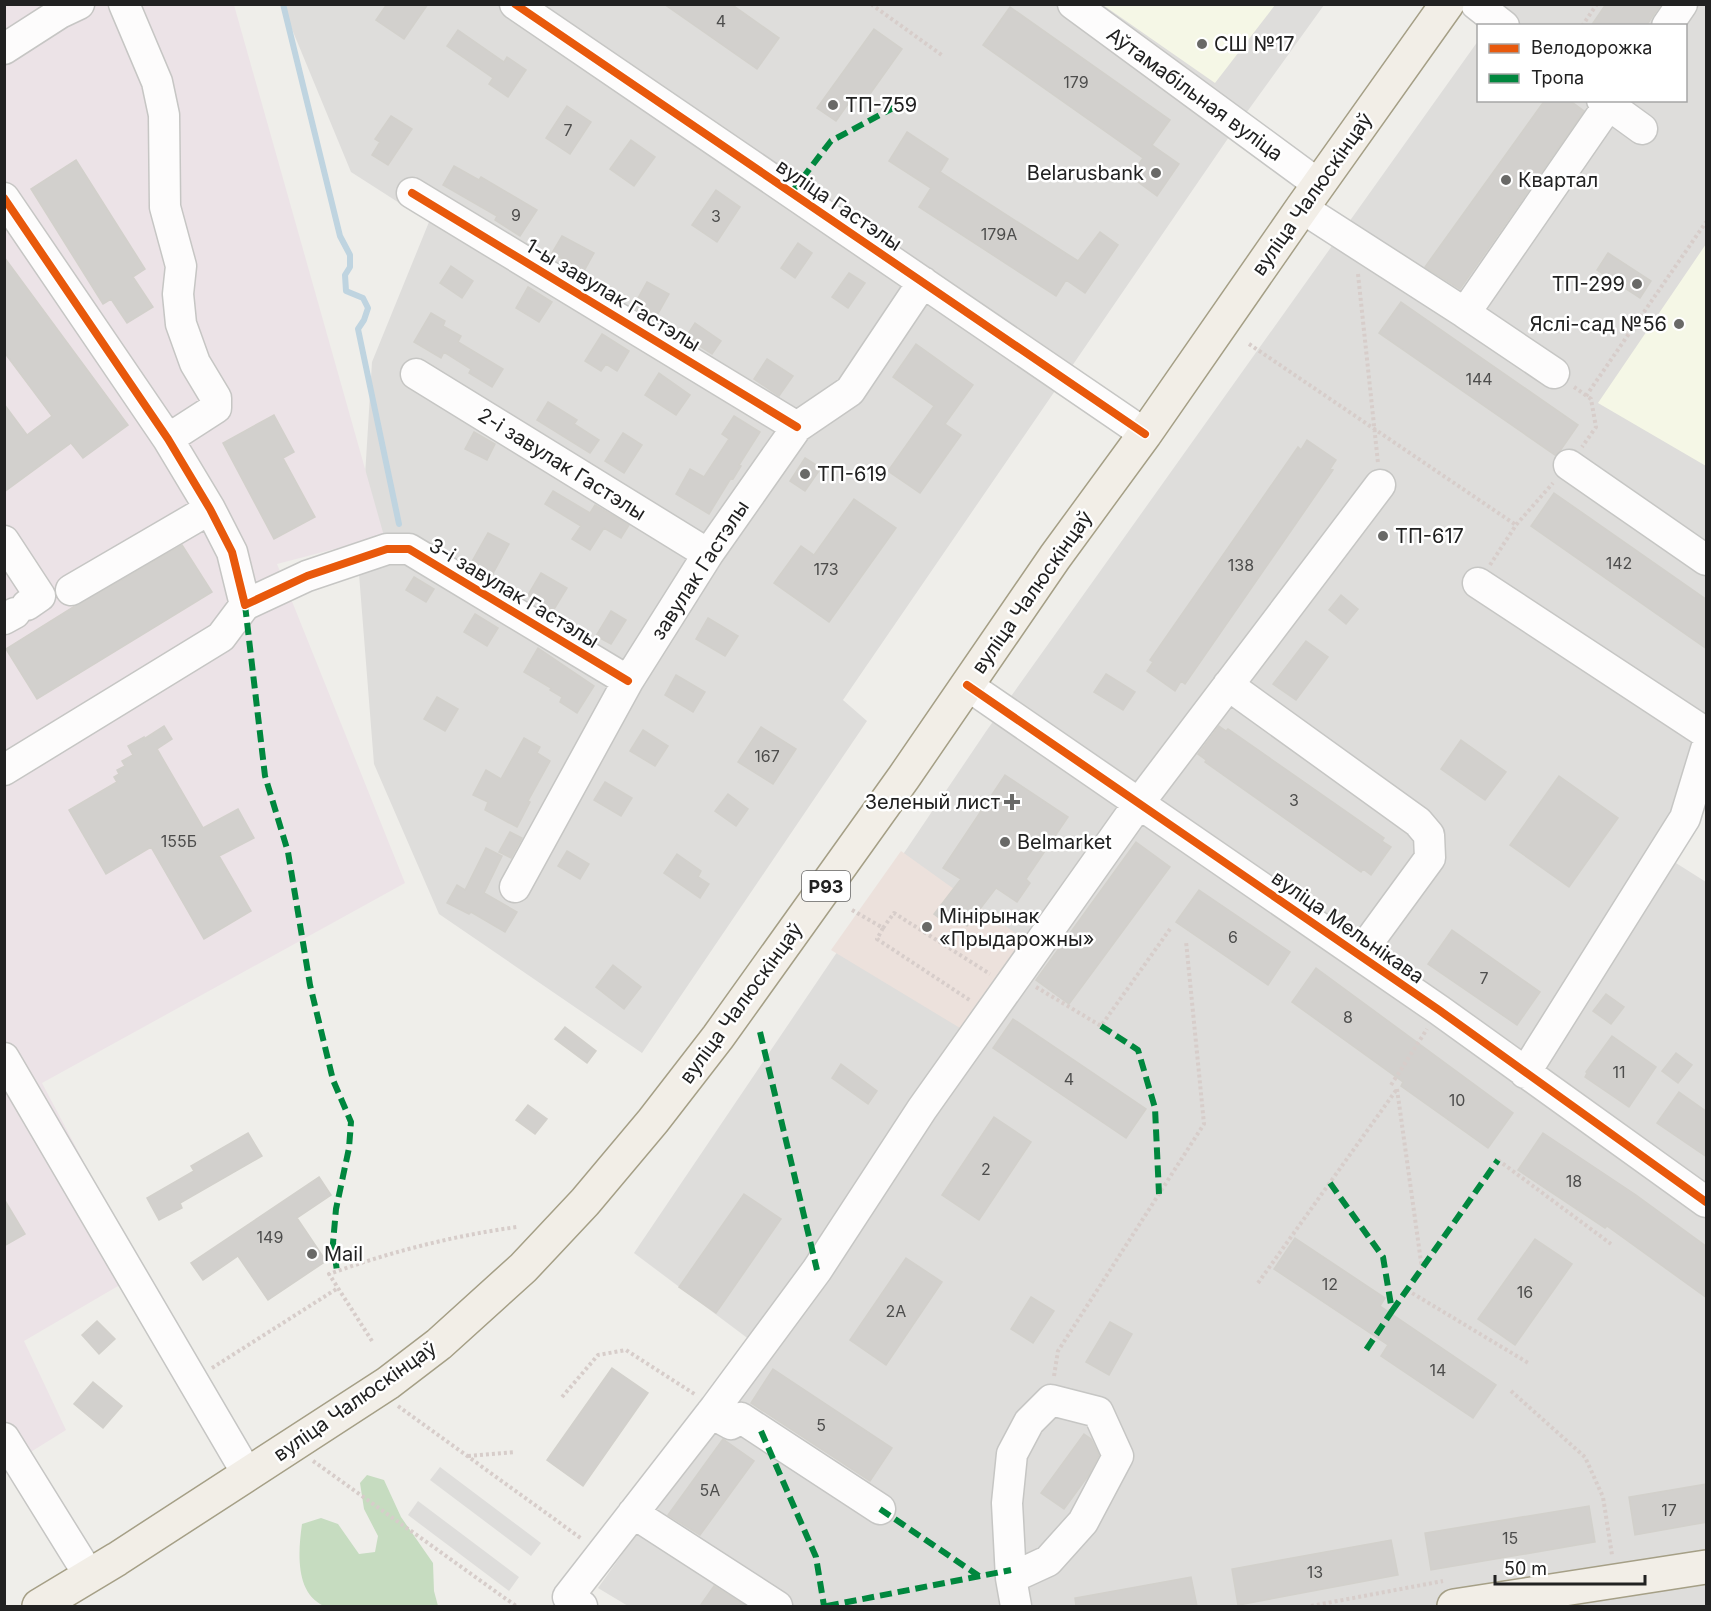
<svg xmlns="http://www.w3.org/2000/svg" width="1711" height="1611" font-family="Inter,sans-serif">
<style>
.residential{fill:#dedddb}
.commercial{fill:#ece1dc}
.industrial{fill:#ece3e7}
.education{fill:#f5f7e6}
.forest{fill:#c6dcc0}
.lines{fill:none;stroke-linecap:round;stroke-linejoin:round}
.stream{stroke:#bfd4e0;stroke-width:6}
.building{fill:#d2d0cd;stroke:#d2d0cb;stroke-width:1.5}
.minor-casing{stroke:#c6c6c4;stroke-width:33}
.major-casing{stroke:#a59f86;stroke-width:36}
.path{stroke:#d7cdca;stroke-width:4;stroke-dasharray:3 3;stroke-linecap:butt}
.minor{stroke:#fdfcfc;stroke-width:30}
.major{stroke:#f2eee7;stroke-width:33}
.quiet{stroke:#00873e;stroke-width:6;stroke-dasharray:12 6;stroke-linecap:butt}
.cycleway-casing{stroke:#fff;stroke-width:11}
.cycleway{stroke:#e8590c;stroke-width:8}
.poi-dot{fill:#696967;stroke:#fff;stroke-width:2}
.labels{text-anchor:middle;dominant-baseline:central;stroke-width:5;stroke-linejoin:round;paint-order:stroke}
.number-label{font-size:16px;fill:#4d4d4c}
.shield{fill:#fff;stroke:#646464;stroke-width:1.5}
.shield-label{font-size:18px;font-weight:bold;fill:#212121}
.poi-label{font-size:20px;fill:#212121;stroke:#fff;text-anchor:start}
.street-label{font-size:20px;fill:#212121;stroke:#fff}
</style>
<rect width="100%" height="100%" fill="#efeeea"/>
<path class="residential" d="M282 5H1324L1231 134 843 700 867 721 642 1053 439 914 374 764 359 574 372 362 429 222 351 172Z
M1504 5H1706V800L1668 858 1706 882V1606H628L598 1588 766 1352 634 1253 987 730 1478 41V100H1686V26L1489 25Z
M440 1467 541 1543 531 1556 430 1480Z
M418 1501 519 1577 509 1591 408 1515Z"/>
<path class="commercial" d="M901 851 1025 940 960 1028 831 950Z"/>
<path class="industrial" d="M5 5H234L384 536 277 564 405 883 42 1083 142 1272 24 1341 66 1430 5 1468Z"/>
<path class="education" d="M1103 5H1275L1215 83Z
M1706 244V466L1598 403Z"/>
<path class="forest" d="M367 1475 384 1480 401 1517 433 1563 434 1591 438 1606H324C295 1593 298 1552 302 1524L321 1518 338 1524 359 1554 375 1552 378 1536 364 1509 360 1483Z"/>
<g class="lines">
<path class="stream" d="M283 4 340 236 350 255V267L345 275 346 291 363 298 368 308 364 320 358 329 399 524"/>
</g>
<path class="building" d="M387 4H428L404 39 376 20Z
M664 4H731L779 38 757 69Z
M1606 4H1661L1646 26H1591Z
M1010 7 1170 120 1152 145 1179 164 1157 196 1130 176 1143 158 983 45Z
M874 29 902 49 865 101 855 94 836 121 817 108Z
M458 30 504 62 507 57 526 70 508 97 489 84 493 78 447 46Z
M1545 100H1569L1584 111 1460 289 1425 267Z
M567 106 591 122 570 154 546 138Z
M391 116 412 129 388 165 372 155 380 142 375 139Z
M907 132 948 159 940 172 1078 261 1100 232 1118 245 1085 293 1066 280 1056 296 919 207 931 188 889 161Z
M631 140 655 157 634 186 610 169Z
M76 160 145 269 133 277 153 307 127 323 111 299 103 304 31 189Z
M454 166 479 180 481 177 537 210 520 236 495 220 497 216 443 185Z
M716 190 740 207 717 242 692 225Z
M562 236 594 253 584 271 552 253Z
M798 243 812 253 795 278 781 268Z
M1608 253 1651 281 1640 298 1597 270Z
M4 257 128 425 83 458 71 443 4 492V404L27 435 52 416 4 352Z
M451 266 473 281 462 298 440 283Z
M849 273 865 283 848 308 832 297Z
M647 282 669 294 655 319 633 307Z
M528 287 552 302 539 322 516 308Z
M1401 302 1578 425 1560 451 1555 455 1379 333Z
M431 313 445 321 443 326 461 336 458 342 503 369 492 387 469 373 471 369 444 352 441 358 414 342Z
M695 323 721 341 712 354 686 337Z
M602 334 629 351 617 371 606 364 601 371 585 361Z
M916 344 973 385 945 424 961 435 920 493 888 471 934 406 893 377Z
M767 359 793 376 779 396 754 379Z
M659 373 690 395 676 415 645 395Z
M548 402 577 420 574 424 599 440 590 453 537 420Z
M274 415 294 452 283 458 315 517 274 539 223 443Z
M734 416 760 432 739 465 741 466 733 479 731 478 709 514 676 494 690 469 704 477 729 439 722 434Z
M474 432 495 444 487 460 465 449Z
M623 433 642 445 624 473 605 461Z
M1307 440 1336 460 1330 469 1333 470 1185 684 1181 681 1175 691 1147 671 1153 662 1150 660 1298 447 1301 450Z
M805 458 821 468 805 491 790 481Z
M553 491 590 513 595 505 629 525 621 538 604 528 590 550 572 539 581 526 545 504Z
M1554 493 1707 600V649L1531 526Z
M854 499 896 528 829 622 774 583 801 546 814 555Z
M488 533 509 544 491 577 470 565Z
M182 545 212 592 37 699 6 649 75 606Z
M541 573 567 588 553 611 528 595Z
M414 577 434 589 426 602 406 590Z
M1341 595 1358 609 1346 624 1329 610Z
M611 611 626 620 611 644 596 636Z
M475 614 498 628 487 646 464 632Z
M708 618 738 636 725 656 696 639Z
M1306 641 1328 657 1296 700 1273 684Z
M538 648 594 686 577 713 560 702 562 697 550 690 551 688 524 672Z
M1106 674 1135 692 1123 710 1094 692Z
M676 675 705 692 693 712 665 695Z
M437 697 458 709 445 731 424 719Z
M164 726 172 739 157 749 203 828 238 809 254 838 219 856 251 911 204 939 151 847 106 874 69 810 117 782 114 777 119 774 117 770 125 766 122 761 133 755 128 746 144 737V739Z
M1219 726 1226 731 1228 729 1384 838 1382 841 1391 847 1371 875 1363 869 1361 872 1205 762 1206 760 1198 754Z
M761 727 796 749 773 784 738 762Z
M643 730 668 746 655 766 630 751Z
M524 738 540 747 537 753 550 761 528 801 530 802 517 827 485 810 488 802 473 795 486 770 501 779Z
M1461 740 1506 772 1485 800 1441 769Z
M1005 775 1068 817 1026 879 1030 883 1017 902 996 888 967 926 954 916 947 924 934 914 961 879 943 868Z
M1559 776 1618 818 1569 887 1510 845Z
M605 782 632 798 621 816 594 800Z
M728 794 748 809 736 826 715 811Z
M510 832 522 838 511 858 499 852Z
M1136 842 1170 867 1069 1004 1036 980Z
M486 848 502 856 484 893 517 912 505 932 471 912 469 914 447 903 457 885 465 890Z
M567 851 589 864 580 879 558 866Z
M677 854 701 871 698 877 709 884 700 898 664 873Z
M1199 890 1290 952 1268 985 1176 922Z
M1452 930 1540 992 1517 1025 1428 964Z
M613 965 641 987 624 1009 596 987Z
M1316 968 1513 1113 1488 1148 1401 1086 1403 1082 1292 1002Z
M1606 994 1624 1007 1611 1024 1593 1011Z
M1013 1019 1146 1109 1126 1138 993 1048Z
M565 1027 596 1051 587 1063 555 1039Z
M1612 1036 1656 1067 1629 1107 1585 1077 1587 1073 1586 1072Z
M1676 1053 1692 1065 1678 1083 1662 1071Z
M841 1064 877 1091 868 1104 832 1078Z
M1679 1092 1707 1112V1157L1657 1123Z
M528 1105 547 1119 535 1134 516 1120Z
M994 1117 1031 1142 979 1220 942 1195Z
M248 1133 262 1156 180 1203 182 1208 159 1220 147 1198 194 1171 191 1166Z
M1543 1133 1636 1195 1707 1247V1298L1607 1226 1605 1228 1518 1170Z
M319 1177 331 1195 297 1218 326 1261 268 1300 238 1256 203 1280 191 1263Z
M744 1194 781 1219 716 1313 679 1287Z
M4 1199 25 1234 4 1246Z
M1295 1238 1385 1298 1380 1306 1496 1385 1473 1418 1381 1356 1388 1345 1274 1269Z
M1535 1239 1572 1264 1515 1345 1478 1319Z
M906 1258 942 1282 886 1365 850 1340Z
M1031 1297 1054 1311 1033 1343 1011 1329Z
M97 1321 115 1339 99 1354 82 1335Z
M1110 1322 1132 1334 1109 1375 1086 1362Z
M612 1368 648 1393 583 1486 547 1460Z
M773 1369 892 1448 870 1481 751 1403Z
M93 1382 122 1406 103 1428 74 1404Z
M1084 1434 1091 1439 1099 1455 1088 1476 1064 1509 1041 1493Z
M723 1439 754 1461 700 1535 668 1515Z
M1707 1484V1522L1635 1535 1629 1497Z
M1589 1506 1595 1542 1431 1570 1425 1533Z
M1391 1540 1398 1575 1238 1605 1232 1569Z
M1191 1577 1197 1606H1076L1075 1598Z
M714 1586 746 1606H700Z"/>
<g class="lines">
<defs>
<path id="minor" d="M124 4 157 82 164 115 165 207 181 266 178 294 181 324 195 363 216 398V408L168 439
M515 4 1145 434
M1073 4 1318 184
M1476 4 1504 26
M1667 26 1682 4
M4 49 60 13 79 4
M1602 100 1642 129
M412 193 797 427
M4 198 168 439 210 509 232 552 245 605
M1302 208 1465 313 1612 100
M1465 313 1554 373
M416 374 708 554
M1569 465 1706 560
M4 541 40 596 27 605
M1478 583 1706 733
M71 590 210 509
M4 619 15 613
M967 685 1439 1010 1706 1202
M1228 685 1418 822 1429 835 1430 858 1359 955
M4 770 221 637 245 605 307 576 387 549H409L628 681
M515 887 628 681 708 554 797 427 850 391 923 282
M4 1058 248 1475
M1525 1073 1685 818 1706 749
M711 1413 731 1424 741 1418 880 1509
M4 1438 89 1575
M633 1513 777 1606
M1011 1578 1048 1561 1083 1522 1118 1456 1098 1412 1051 1400 1029 1422 1012 1454 1007 1503 1011 1578 1016 1606
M582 1606 568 1597 715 1408 817 1270 922 1109 1139 803 1380 485"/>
<path id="major" d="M39 1606 117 1559 388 1383 439 1344 523 1268 585 1202 653 1121 718 1037 904 777 1055 557 1145 434 1302 208 1447 4
M1454 1606 1706 1567"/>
</defs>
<use href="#minor" class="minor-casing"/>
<use href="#major" class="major-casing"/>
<path class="path" d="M871 4 943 56
M1582 26 1597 4
M1358 274 1378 463
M1249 344 1516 525
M1574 387 1591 399 1596 427 1582 447
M1586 396 1706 222
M1490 565 1516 525 1553 483
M852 910 883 928 877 939 971 1001
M883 928 894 913 990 974
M1036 987 1101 1026 1170 929
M1391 1085 1427 1029
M1397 1089 1422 1269
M1498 1160 1611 1244
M1258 1283 1397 1089
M1407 1290 1530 1364
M372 1341 329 1274C390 1252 452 1236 517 1227
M212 1368 338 1288
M1054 1376 1058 1351 1204 1124 1186 941
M1511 1391 1585 1457 1603 1497 1612 1555
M562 1397 598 1355 626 1350 696 1395
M398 1406 582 1539
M468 1456 515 1452
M313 1461 516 1606
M1311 1606 1443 1581"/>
<use href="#minor" class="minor"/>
<use href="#major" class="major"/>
<path class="quiet" d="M791 193 831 141 910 99
M245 605 265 776 288 852 310 985 333 1080 351 1122 349 1148 336 1209 333 1243 337 1271
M1101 1026 1138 1050 1155 1108 1159 1194
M760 1032 817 1270
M1330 1183 1383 1257 1392 1311 1364 1353
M1392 1311 1498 1160
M761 1431 816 1557 824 1606
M880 1509 979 1576
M827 1606 1011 1570"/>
<defs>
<path id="cycleway" d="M515 4 1145 434
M412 193 797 427
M4 198 168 439 210 509 232 552 245 605 307 576 387 549H409L628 681
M967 685 1439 1010 1706 1202"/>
</defs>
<use href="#cycleway" class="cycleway-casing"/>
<use href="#cycleway" class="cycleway"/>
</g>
<g class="poi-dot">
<circle cx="1202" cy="44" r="6"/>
<circle cx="833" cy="105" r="6"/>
<circle cx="1156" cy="173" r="6"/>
<circle cx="1506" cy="180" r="6"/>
<circle cx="1637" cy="284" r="6"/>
<circle cx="1679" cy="324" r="6"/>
<circle cx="805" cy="474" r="6"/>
<circle cx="1383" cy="536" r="6"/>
<path d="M1009 793h6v6h6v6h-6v6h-6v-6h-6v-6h6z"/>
<circle cx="1005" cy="842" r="6"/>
<circle cx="927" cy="927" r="6"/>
<circle cx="312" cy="1254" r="6"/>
</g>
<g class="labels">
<g class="number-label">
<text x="721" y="21">4</text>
<text x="1076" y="82">179</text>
<text x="568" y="130">7</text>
<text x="516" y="215">9</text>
<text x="716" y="216">3</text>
<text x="999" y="234">179А</text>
<text x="1479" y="379">144</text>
<text x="1619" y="563">142</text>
<text x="1241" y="565">138</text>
<text x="826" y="569">173</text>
<text x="767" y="756">167</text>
<text x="1294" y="800">3</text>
<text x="179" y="841">155Б</text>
<text x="1233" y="937">6</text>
<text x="1484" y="978">7</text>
<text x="1348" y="1017">8</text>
<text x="1619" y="1072">11</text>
<text x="1069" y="1079">4</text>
<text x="1457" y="1100">10</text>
<text x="986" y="1169">2</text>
<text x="1574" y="1181">18</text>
<text x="270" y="1237">149</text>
<text x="1330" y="1284">12</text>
<text x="1525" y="1292">16</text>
<text x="896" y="1311">2А</text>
<text x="1438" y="1370">14</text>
<text x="821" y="1425">5</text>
<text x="710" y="1490">5А</text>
<text x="1669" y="1510">17</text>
<text x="1510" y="1538">15</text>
<text x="1315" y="1572">13</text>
</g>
<rect class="shield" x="802" y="871" width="48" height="30" rx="4.5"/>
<g class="shield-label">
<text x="826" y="886">Р93</text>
</g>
<g class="poi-label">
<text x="1214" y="44">СШ №17</text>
<text x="845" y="105">ТП-759</text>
<text x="1144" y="173" text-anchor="end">Belarusbank</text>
<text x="1518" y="180">Квартал</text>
<text x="1625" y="284" text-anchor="end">ТП-299</text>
<text x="1667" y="324" text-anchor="end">Яслі-сад №56</text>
<text x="817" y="474">ТП-619</text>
<text x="1395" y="536">ТП-617</text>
<text x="1000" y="802" text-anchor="end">Зеленый лист</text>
<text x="1017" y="842">Belmarket</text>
<text x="939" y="916">Мінірынак<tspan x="939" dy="23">«Прыдарожны»</tspan></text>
<text x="324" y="1254">Mail</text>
</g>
<g class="street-label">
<text transform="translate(1195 94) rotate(36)">Аўтамабільная вуліца</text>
<text transform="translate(1312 194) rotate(-55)">вуліца Чалюскінцаў</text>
<text transform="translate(839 205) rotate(34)">вуліца Гастэлы</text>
<text transform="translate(613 295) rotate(31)">1-ы завулак Гастэлы</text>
<text transform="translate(562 464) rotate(32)">2-і завулак Гастэлы</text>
<text transform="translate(700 570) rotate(-57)">завулак Гастэлы</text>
<text transform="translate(1032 592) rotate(-55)">вуліца Чалюскінцаў</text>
<text transform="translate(514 593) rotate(31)">3-і завулак Гастэлы</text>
<text transform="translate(1348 927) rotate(35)">вуліца Мельнікава</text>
<text transform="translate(741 1003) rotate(-54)">вуліца Чалюскінцаў</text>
<text transform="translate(355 1401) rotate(-35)">вуліца Чалюскінцаў</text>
</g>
</g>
<rect width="1711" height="1611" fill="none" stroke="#212121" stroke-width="12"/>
<rect x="1477" y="24" width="210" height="78" fill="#ffffff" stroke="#a6a6a6" stroke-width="1.5"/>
<rect x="1489" y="44" width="30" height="9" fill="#e8590c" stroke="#a6a6a6" stroke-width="1.5"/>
<text x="1531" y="54" font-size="18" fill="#212121">Велодорожка</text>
<rect x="1489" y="74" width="30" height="9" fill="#00873e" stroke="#a6a6a6" stroke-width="1.5"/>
<text x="1531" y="84" font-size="18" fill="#212121">Тропа</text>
<path d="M1495 1575v9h150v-9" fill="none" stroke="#212121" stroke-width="3"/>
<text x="1504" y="1575" font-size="18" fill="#212121" stroke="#ffffff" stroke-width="4.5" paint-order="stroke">50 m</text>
</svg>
